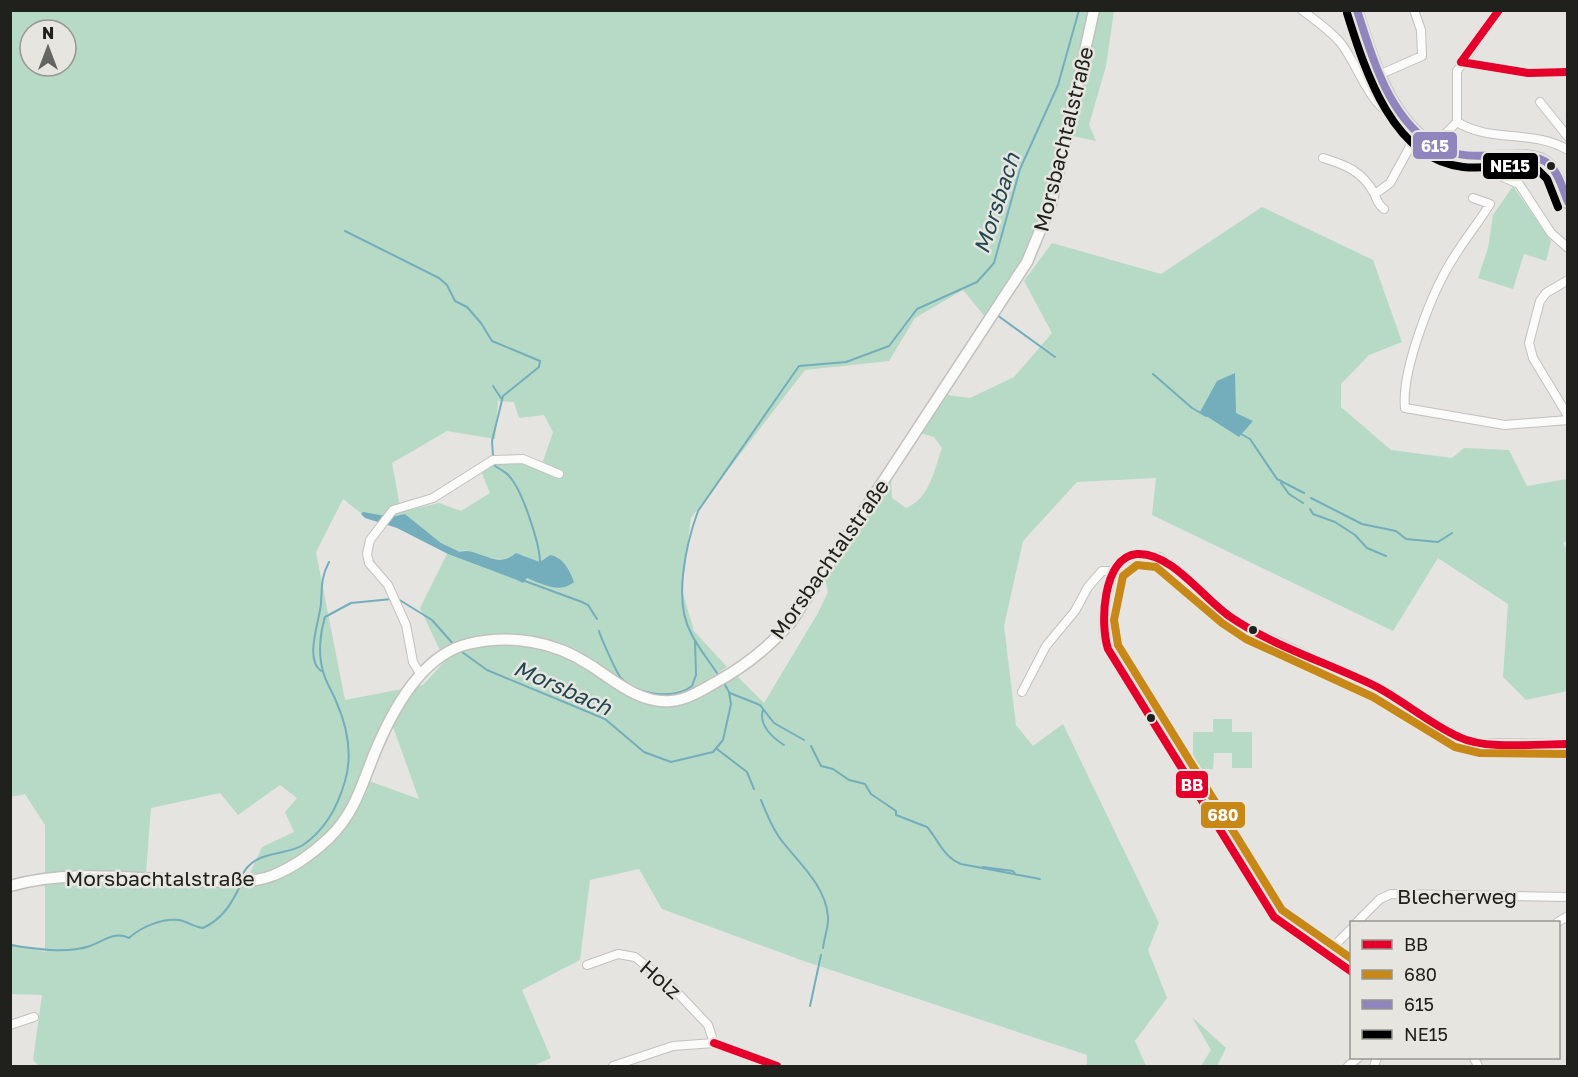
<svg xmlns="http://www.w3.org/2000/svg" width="1578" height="1077" font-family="'Golos Text',sans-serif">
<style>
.green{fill:#b6dac6;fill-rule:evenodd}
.water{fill:#74adbc}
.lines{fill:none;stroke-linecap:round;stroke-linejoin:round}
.stream{stroke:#74adbc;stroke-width:2}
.minor-casing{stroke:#c2c1be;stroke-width:10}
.secondary-casing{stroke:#c2c1be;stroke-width:13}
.minor{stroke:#fbfbfa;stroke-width:8}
.secondary{stroke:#fbfbfa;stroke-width:10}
.bus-1-casing{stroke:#e6e5df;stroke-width:12}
.bus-2-casing{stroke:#e6e5df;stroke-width:12}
.bus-3-casing{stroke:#e6e5df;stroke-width:12}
.bus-4-casing{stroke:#e6e5df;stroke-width:12}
.bus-1{stroke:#e4002b;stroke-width:8}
.bus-2{stroke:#c88817;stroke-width:8}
.bus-3{stroke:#9185be;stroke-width:8}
.bus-4{stroke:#000;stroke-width:8}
.bus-dot{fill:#20201d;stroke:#e6e5df;stroke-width:2}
.labels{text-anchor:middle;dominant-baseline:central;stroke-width:5;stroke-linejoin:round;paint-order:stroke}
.street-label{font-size:21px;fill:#20201d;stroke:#e6e5df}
.water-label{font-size:22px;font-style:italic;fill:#204550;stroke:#e6e5df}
.line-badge{stroke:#e6e5df;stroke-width:2}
.badge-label{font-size:16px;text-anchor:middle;font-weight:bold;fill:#fff}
</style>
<rect width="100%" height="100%" fill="#e5e4e0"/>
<path class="green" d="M11 11H1091L1042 216 1030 248 986 318 963 290 915 318 889 361 805 370 691 518 682 590 694 631 727 667 692 690 699 699 737 676 764 703 818 613 828 592 825 579 891 480 892 498 906 508C930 498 934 470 942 448L934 437 920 433 947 395 970 398 1014 377 1052 333 1024 281 1052 243 1161 274 1262 207 1373 260 1402 342 1369 355 1341 384V407L1391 450 1452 458 1464 448 1509 450 1527 486 1567 479V540L1563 543 1568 552 1567 691 1526 700 1503 677 1508 604 1438 558 1393 631 1152 515 1156 478 1077 482 1023 541 1004 626 1016 725 1033 746 1063 724 1159 923 1148 950 1167 998 1135 1041 1146 1066H1087V1055L801 960 662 909 639 869 590 880 580 960 522 990 551 1058 533 1066H39L33 1060 42 995 11 994 10 943 45 952V825L25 794 10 797ZM30 30H66V66H30ZM498 401 514 402 519 418 544 415 553 432 540 470C516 459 504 456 481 471L490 493 461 511 439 503 401 512 392 463 447 431 495 439ZM343 499 362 514 391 517 405 514 441 543 460 552 464 550 487 558 504 559 522 555 540 562 550 555C563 559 572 569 573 583 559 592 540 584 527 578L523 582 448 552 420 608 445 661 423 685 345 700 316 552ZM393 727 419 799 369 781ZM280 785 297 798 285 812 294 832 262 847 245 884 145 885 151 808 220 793 238 815Z
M1099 11H1114L1106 66 1089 125 1096 141 1072 136Z
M1513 186 1551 241 1546 261 1524 254 1513 289 1478 278 1488 248 1493 215Z
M1213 719H1232V732H1252V768H1232V753H1214L1213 769H1193V732H1213Z
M1192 1017 1226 1048 1217 1066H1201L1211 1050Z"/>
<path class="water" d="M1235 373 1236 413 1253 421 1239 437 1200 412 1217 381Z
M363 512 391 517 405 514 441 543 460 552C474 547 492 565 508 558 511 557 513 555 516 553L540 562 550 555C563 557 570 570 574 582 561 594 541 584 527 578L523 583 517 580 448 554 397 528 365 518 361 514Z"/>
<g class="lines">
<path class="stream" d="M345 231 439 278 447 285 455 301 467 307 481 323 492 341 540 361 539 367 503 396 492 441 493 456
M997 315 1055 357
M1153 374 1192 408 1206 416
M493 386 501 398
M1241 434 1250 439 1277 479 1304 493
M495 466C502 470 509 474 513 481 524 497 540 545 540 562
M1281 483 1289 494 1303 503
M1311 498 1362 524 1396 531 1406 539 1438 542 1452 533
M1310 509 1313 514 1335 522 1355 535 1367 548 1386 556
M522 580 582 602 588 605 597 619
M398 599 432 620 455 646
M599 631C601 638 617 674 621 678 636 695 674 700 692 686L696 675 695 640
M462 652 487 670 605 719 644 752 671 762 713 752 723 740 731 704 729 692 724 683
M321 671C304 659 320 620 321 603 322 587 321 577 329 562
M719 676C710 662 698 648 691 633 673 601 686 544 698 511L799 366 846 362 889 346 917 309 977 282 994 263 1020 169 1058 85 1079 10
M730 693 760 705 774 723 804 740
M763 710C758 725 773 738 784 745
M811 746 821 766 833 769 849 780 865 784 871 794 896 811V815L927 827C938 839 943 857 961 864L1040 879
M717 749 747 772 754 789
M761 800C767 814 772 829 782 841 799 863 825 885 828 916 829 926 824 938 823 948
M983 867 1013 871 1016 875
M241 878C252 849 284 857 303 845 325 830 338 806 345 781 353 754 347 726 336 701 332 691 325 681 323 671 318 654 320 633 325 617L351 603 392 599
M10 945C35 949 66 954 90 946 104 941 114 931 129 938 141 927 162 918 179 920 187 921 193 927 203 928 222 919 231 905 240 886
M810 1006 821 955"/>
<defs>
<path id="minor" d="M1302 10C1315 20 1328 29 1339 41 1359 64 1369 112 1403 119
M1461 62 1528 73 1568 72
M1381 74 1422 56 1421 30 1414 10
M1540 102 1568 137
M1457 122C1491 143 1533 129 1568 150
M1435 144 1457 122V71L1499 10
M1462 157 1465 161 1519 184 1551 233 1568 248
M1323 158C1346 165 1362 171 1374 193 1377 199 1377 204 1384 209
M1375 194 1390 183 1418 132
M1473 198 1490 204C1479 222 1465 239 1454 257 1433 289 1401 370 1405 408L1505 425 1568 420
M1568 280 1546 293 1540 301 1529 343 1533 358 1568 416
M421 675 413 662 406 625 388 585 369 563 367 554 370 540 393 510 433 498 493 460 523 459 559 474
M1022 692 1046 646 1075 611 1088 587 1102 571H1113
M1357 922 1380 899 1391 894 1568 897
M1558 922 1568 916
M1325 955 1352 928
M587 965 618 954 635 957 673 988 708 1025 714 1043
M1352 972 1274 917 1108 649C1097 623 1107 597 1113 571L1122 561 1135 554 1160 557 1228 615 1252 630 1378 688 1460 738 1480 743 1568 744
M10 1025 34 1017
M1474 1058 1478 1066
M613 1066 673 1046 714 1043 777 1066
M1348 1066 1358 1058
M1374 1066 1377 1058"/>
<path id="secondary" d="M1357 10C1374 64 1394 133 1452 154 1480 164 1532 145 1550 165 1559 175 1563 191 1568 203
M10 886C72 868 141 880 204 881 226 881 253 884 274 875 294 867 313 853 329 838 355 813 362 784 375 752 392 711 422 655 468 644 510 634 554 641 590 665 614 680 639 704 671 701 687 700 704 689 718 681 747 665 770 646 791 622L1027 262 1051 204 1094 10"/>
</defs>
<use href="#minor" class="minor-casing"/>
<use href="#secondary" class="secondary-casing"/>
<use href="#minor" class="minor"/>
<use href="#secondary" class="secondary"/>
<defs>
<path id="bus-1" d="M1461 62 1528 73 1568 72
M1461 62 1499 10
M1352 972 1274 917 1108 649C1100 625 1102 557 1137 554 1171 552 1202 597 1229 616 1274 647 1329 663 1377 687 1405 702 1430 724 1459 737 1485 750 1537 744 1568 744
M714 1043 777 1066"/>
<path id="bus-2" d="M1352 959 1282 910 1118 645 1114 620 1123 576 1137 565 1156 567 1222 623 1246 639 1373 697 1455 747 1480 753 1568 754"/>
<path id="bus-3" d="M1357 10C1372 58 1388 114 1431 144 1469 169 1526 143 1550 165 1559 174 1563 190 1568 202"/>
<path id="bus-4" d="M1347 13C1365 70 1392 159 1463 167 1488 170 1513 162 1537 169L1547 179 1558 207"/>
</defs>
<use href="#bus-1" class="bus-1-casing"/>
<use href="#bus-2" class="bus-2-casing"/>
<use href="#bus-3" class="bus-3-casing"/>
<use href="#bus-4" class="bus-4-casing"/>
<use href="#bus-1" class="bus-1"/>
<use href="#bus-2" class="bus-2"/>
<use href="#bus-3" class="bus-3"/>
<use href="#bus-4" class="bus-4"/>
</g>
<g class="bus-dot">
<circle cx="1551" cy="166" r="5"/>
<circle cx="1253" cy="630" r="5"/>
<circle cx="1151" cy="718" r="5"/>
</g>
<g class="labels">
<g class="street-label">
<text transform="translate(1063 139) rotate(-76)">Morsbachtalstraße</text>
<text transform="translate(829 559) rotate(-55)">Morsbachtalstraße</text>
<text x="160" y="878">Morsbachtalstraße</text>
<text x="1457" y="896">Blecherweg</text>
<text transform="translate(661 979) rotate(41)">Holz</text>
</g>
<g class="water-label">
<text transform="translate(996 203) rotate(-72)">Morsbach</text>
<text transform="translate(563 687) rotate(24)">Morsbach</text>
</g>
</g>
<g class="line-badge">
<rect x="1412" y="131" width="46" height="29" rx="6" fill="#9185be"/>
<rect x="1482" y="152" width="57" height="28" rx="6" fill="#000"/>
<rect x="1175" y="770" width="34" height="29" rx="6" fill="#e4002b"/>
<rect x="1200" y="801" width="46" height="28" rx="6" fill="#c88817"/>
</g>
<g class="badge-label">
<text x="1435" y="152">615</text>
<text x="1510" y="172">NE15</text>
<text x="1192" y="791">BB</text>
<text x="1223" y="821">680</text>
</g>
<rect width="1578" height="1077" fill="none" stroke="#20201d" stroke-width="24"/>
<rect x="1350" y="921" width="210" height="138" fill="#e6e5df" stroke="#979691" stroke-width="1.5"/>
<rect x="1362" y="940" width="30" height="9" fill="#e4002b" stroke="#979691" stroke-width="1.5"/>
<text x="1404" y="951" font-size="18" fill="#20201d">BB</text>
<rect x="1362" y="970" width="30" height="9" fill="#c88817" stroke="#979691" stroke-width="1.5"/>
<text x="1404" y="981" font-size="18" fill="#20201d">680</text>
<rect x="1362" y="1000" width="30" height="9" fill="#9185be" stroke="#979691" stroke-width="1.5"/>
<text x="1404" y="1011" font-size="18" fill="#20201d">615</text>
<rect x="1362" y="1030" width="30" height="9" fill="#000000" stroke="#979691" stroke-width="1.5"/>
<text x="1404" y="1041" font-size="18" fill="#20201d">NE15</text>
<g transform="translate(48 48)"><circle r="28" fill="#e6e5df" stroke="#979691" stroke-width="1.5"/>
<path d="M0-4.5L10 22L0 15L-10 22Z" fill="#656561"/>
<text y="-9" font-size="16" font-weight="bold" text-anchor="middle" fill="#20201d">N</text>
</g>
</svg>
